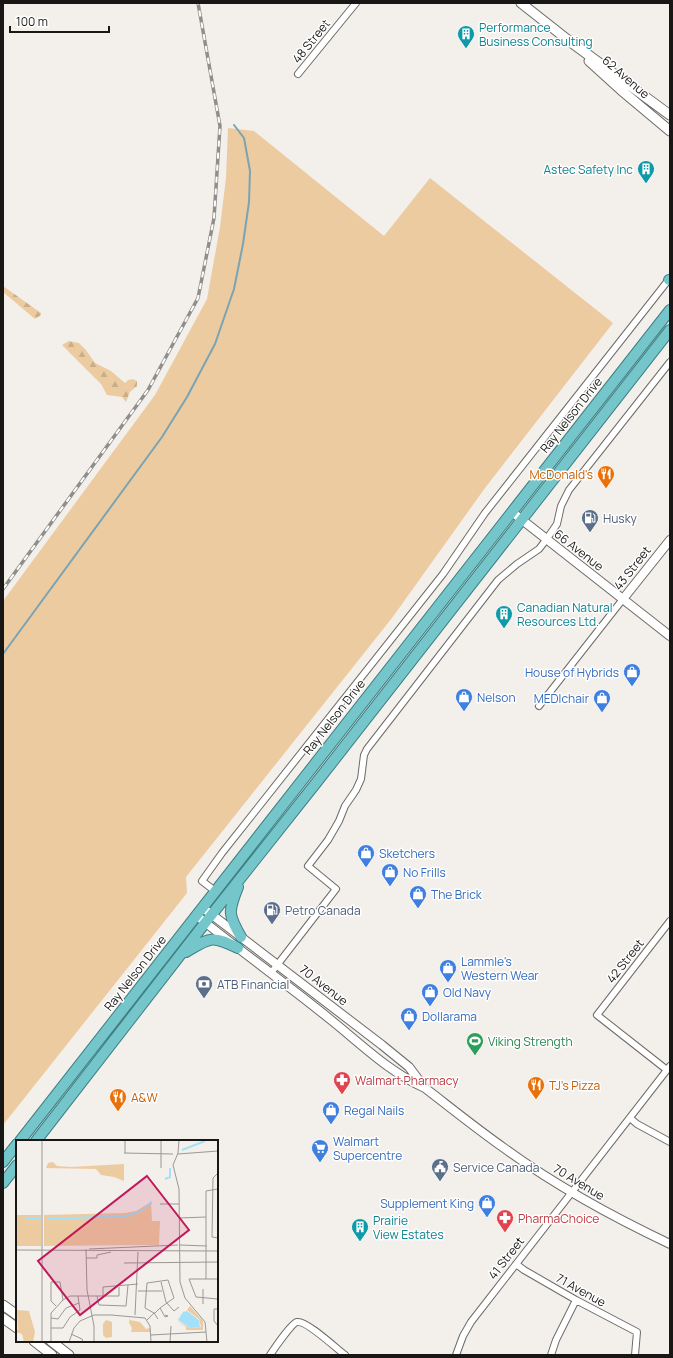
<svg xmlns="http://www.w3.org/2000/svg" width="673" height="1358" font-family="Manrope,sans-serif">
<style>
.green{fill:#edcba0}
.forest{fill:url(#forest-firs)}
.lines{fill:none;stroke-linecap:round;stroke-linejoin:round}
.stream{stroke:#7aa4b4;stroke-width:2}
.minor-casing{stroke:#6e6b67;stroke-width:8}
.tertiary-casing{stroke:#6e6b67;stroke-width:10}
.secondary-casing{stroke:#6e6b67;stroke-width:11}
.trunk-casing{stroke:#3e7f83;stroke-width:12}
.minor{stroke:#fff;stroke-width:6}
.tertiary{stroke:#fff;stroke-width:8}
.secondary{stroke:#fff;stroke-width:9}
.trunk{stroke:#74c6cb;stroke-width:10}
.rail-casing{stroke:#908e8a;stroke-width:3.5}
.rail{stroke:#fff;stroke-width:2;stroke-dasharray:6;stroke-linecap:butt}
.labels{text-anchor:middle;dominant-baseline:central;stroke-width:3;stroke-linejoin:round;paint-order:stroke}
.culture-label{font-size:12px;fill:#0d838f;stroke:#fff;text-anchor:start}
.street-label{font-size:12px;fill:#181715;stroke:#fff}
.food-label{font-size:12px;fill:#c56008;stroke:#fff;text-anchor:start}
.service-label{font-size:12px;fill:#4e5e75;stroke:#fff;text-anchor:start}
.shop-label{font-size:12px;fill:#366cbe;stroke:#fff;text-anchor:start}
.leisure-label{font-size:12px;fill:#27864d;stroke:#fff;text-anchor:start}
.health-label{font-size:12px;fill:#be3a42;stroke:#fff;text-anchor:start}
.inset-river{fill:none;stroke:#a4e1f8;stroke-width:2}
.inset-road{fill:none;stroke:#9b9995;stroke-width:1}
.view{fill:#c2185b;fill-opacity:0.15;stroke:#c2185b;stroke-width:2}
.inset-edge{fill:none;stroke:#181715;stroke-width:2}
</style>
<defs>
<pattern id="forest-firs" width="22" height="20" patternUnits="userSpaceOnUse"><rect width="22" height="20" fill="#edcba0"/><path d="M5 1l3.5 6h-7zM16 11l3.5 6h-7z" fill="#caae89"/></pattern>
</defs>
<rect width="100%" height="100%" fill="#f3efea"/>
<path class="green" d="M228 128 254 131 384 236 430 178 613 323 485 488 392 618 186 877 187 893 3 1125V601L155 395 207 299 220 227 226 178Z"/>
<path class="forest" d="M3 286 41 313V315L35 319 3 292Z
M69 341 79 343 86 350 95 363 111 371 125 383 128 380 133 379 137 381V386L130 392 126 402 122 397 107 395 101 384 62 345Z"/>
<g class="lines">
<path class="stream" d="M3 654 162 437 187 397 215 344 234 289 243 244 249 202 250 171 244 138 234 125"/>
<defs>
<path id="minor" d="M298 74 356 3
M539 706 623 599
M215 891 202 881 222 853 443 574 485 513 670 278
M271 973 336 889 308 866 328 840 339 821 345 806 356 790 361 779 364 755 367 749 498 580 517 564 539 549 546 540 557 524 561 506 569 490 670 362
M667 1070 597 1015 670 921
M630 1118 637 1124 670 1142
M516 1264 524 1270 576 1300 637 1332 635 1355
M270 1355C274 1349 292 1323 297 1322 306 1320 337 1349 345 1355
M456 1355 463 1336 471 1322 670 1066
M551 1355 556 1340 576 1300"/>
<path id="tertiary" d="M512 512 670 636
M623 599 670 540
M207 911 382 1045 409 1067 424 1087
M196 915C240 951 287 984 331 1020 361 1044 389 1072 425 1088 451 1108 477 1129 504 1148 556 1186 613 1217 670 1244"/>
<path id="secondary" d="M521 3 568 40 670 115
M589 61 621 90 670 131
M3 1305 17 1315
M3 1318 17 1328
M34 1341 52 1355
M51 1341 69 1355"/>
<path id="trunk" d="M669 280H670
M238 887C228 912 228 914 241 937
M186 952C211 937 211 935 238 948
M20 1141 670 310
M36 1141 205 923 316 783 670 330
M3 1162 17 1144
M3 1183 17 1165"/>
</defs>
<use href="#minor" class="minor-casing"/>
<use href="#tertiary" class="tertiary-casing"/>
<use href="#secondary" class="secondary-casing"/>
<use href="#trunk" class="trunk-casing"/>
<use href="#minor" class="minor"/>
<use href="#tertiary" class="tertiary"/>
<use href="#secondary" class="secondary"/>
<use href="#trunk" class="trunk"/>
<defs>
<path id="rail" d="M3 589 148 390 198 298 214 218 220 126 198 3"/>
</defs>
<use href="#rail" class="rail-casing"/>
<use href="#rail" class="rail"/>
</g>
<defs>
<symbol id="building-pin" viewBox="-11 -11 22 30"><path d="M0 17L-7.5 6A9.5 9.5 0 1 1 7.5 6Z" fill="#0f9aa8" stroke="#fff"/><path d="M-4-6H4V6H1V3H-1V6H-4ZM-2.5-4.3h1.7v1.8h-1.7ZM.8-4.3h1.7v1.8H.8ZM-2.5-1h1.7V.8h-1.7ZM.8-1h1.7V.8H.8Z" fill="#fff"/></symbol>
<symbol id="restaurant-pin" viewBox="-11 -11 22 30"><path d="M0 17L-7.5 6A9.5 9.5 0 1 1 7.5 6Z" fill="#e8710a" stroke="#fff"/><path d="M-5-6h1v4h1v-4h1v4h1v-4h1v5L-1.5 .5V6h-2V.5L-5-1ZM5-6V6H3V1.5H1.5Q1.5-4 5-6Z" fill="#fff"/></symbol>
<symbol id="fuel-pin" viewBox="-11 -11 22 30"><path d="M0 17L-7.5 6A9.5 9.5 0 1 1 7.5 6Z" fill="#5c6f8a" stroke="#fff"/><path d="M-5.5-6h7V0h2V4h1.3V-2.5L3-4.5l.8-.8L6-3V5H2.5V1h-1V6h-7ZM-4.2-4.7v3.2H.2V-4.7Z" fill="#fff"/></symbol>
<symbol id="shop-pin" viewBox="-11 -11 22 30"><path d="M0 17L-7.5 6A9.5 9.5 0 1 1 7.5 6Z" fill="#3f7fe0" stroke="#fff"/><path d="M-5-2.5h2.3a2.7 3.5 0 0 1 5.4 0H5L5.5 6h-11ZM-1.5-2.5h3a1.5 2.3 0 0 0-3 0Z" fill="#fff"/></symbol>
<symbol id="bank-pin" viewBox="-11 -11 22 30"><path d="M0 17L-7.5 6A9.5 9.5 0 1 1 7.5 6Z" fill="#5c6f8a" stroke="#fff"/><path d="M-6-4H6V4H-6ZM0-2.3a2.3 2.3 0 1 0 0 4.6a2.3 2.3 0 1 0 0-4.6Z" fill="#fff"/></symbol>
<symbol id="stadium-pin" viewBox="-11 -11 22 30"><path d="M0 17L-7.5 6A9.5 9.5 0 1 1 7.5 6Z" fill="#2e9e5b" stroke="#fff"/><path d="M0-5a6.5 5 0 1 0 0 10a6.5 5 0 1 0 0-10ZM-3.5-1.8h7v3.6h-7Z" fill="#fff"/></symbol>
<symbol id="pharmacy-pin" viewBox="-11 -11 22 30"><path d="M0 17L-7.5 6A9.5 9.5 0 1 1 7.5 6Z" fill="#e0444e" stroke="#fff"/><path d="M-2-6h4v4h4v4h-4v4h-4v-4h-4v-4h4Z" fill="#fff"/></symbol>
<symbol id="supermarket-pin" viewBox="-11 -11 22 30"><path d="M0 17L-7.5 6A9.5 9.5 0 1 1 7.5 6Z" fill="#3f7fe0" stroke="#fff"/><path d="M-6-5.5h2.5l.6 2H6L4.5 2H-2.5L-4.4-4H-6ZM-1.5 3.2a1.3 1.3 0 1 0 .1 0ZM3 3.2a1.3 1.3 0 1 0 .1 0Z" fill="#fff"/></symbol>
<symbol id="civic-pin" viewBox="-11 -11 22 30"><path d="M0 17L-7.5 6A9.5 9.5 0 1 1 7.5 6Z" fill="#5c6f8a" stroke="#fff"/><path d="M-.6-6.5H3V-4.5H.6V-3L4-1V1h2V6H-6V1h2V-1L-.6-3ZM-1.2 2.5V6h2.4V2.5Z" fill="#fff"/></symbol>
</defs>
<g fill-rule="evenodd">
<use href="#building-pin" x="456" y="24" width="20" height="27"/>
<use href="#building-pin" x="636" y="159" width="20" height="27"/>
<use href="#restaurant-pin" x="596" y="464" width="20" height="27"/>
<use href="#fuel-pin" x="580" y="508" width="20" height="27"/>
<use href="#building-pin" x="494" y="604" width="20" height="27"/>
<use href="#shop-pin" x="622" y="662" width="20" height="27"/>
<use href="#shop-pin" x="454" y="687" width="20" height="27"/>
<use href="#shop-pin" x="592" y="688" width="20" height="27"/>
<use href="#shop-pin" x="356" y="843" width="20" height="27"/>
<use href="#shop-pin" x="380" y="862" width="20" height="27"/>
<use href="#shop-pin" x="408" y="884" width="20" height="27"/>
<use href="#fuel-pin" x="262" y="900" width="20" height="27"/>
<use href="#shop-pin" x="438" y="958" width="20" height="27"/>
<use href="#bank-pin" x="194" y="974" width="20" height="27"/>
<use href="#shop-pin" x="420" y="982" width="20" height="27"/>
<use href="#shop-pin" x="399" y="1006" width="20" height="27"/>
<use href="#stadium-pin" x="465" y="1031" width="20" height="27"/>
<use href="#pharmacy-pin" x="332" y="1070" width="20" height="27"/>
<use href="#restaurant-pin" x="526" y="1075" width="20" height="27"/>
<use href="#restaurant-pin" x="108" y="1087" width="20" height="27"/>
<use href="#shop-pin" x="321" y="1100" width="20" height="27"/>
<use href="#supermarket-pin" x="310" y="1138" width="20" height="27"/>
<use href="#civic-pin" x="430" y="1157" width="20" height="27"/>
<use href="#shop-pin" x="477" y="1193" width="20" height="27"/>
<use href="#pharmacy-pin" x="495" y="1208" width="20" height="27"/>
<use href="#building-pin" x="350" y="1217" width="20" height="27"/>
</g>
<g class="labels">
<g class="culture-label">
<text x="479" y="27">Performance<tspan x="479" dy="14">Business Consulting</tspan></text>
<text x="633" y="169" text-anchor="end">Astec Safety Inc</text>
<text x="517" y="607">Canadian Natural<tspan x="517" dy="14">Resources Ltd.</tspan></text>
<text x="373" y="1220">Prairie<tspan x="373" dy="14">View Estates</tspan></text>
</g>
<g class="street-label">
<text transform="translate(311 41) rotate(-51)">48 Street</text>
<text transform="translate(626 77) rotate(41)">62 Avenue</text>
<text transform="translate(571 415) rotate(-52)">Ray Nelson Drive</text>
<text transform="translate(579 550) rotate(38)">66 Avenue</text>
<text transform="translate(632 568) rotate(-52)">43 Street</text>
<text transform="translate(334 717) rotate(-52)">Ray Nelson Drive</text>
<text transform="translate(625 961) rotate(-52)">42 Street</text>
<text transform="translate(135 973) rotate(-52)">Ray Nelson Drive</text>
<text transform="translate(324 985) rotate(38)">70 Avenue</text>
<text transform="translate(579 1182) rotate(31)">70 Avenue</text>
<text transform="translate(506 1258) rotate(-52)">41 Street</text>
<text transform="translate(581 1290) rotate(29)">71 Avenue</text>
</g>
<g class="food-label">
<text x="593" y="474" text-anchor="end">McDonald's</text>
<text x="549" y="1085">TJ's Pizza</text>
<text x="131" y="1097">A&amp;W</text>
</g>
<g class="service-label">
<text x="603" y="518">Husky</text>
<text x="285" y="910">Petro Canada</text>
<text x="217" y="984">ATB Financial</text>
<text x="453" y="1167">Service Canada</text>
</g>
<g class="shop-label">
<text x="619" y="672" text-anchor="end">House of Hybrids</text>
<text x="477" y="697">Nelson</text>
<text x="589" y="698" text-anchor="end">MEDIchair</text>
<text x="379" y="853">Sketchers</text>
<text x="403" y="872">No Frills</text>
<text x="431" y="894">The Brick</text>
<text x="461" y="961">Lammle's<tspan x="461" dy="14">Western Wear</tspan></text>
<text x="443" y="992">Old Navy</text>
<text x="422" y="1016">Dollarama</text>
<text x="344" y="1110">Regal Nails</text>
<text x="333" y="1141">Walmart<tspan x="333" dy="14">Supercentre</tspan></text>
<text x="474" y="1203" text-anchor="end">Supplement King</text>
</g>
<g class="leisure-label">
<text x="488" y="1041">Viking Strength</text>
</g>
<g class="health-label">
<text x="355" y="1080">Walmart Pharmacy</text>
<text x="518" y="1218">PharmaChoice</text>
</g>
</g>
<g transform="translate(16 1140)">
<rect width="202" height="202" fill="#f3efea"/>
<path d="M135 62 136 81H144L143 105 28 106V75L109 73 120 71ZM0 75H25V106H0ZM174 166 187 181V190H170V187L161 181 174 188 185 187 183 179 171 170ZM114 176V180L124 182 130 189 134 188V192H115L116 188 113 183ZM90 180 96 182V197L90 198 87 195V184Z" fill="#edcba0"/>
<path d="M37 22 41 26 55 27 108 24V41L98 37 85 35 80 29 30 28 32 23ZM1 170 13 171 19 192 17 202H8L6 194 0 192 2 189Z" fill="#edcba0"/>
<path d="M171 171 183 180 184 187 174 188 162 180 167 172Z" fill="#a4e1f8"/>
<path class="inset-river" d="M166 10 189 1M149 39 154 37V28M10 78H25M31 79 111 76 127 70 136 62"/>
<path class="inset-road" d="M26 0V202M163 0 162 13 157 25 163 49 164 142 169 158 189 182 191 202M108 13 157 14M109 13V0M162 14 202 11M145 28V0M202 33 197 38 196 97 202 98M144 64H163M163 78 190 77M164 105 191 106M70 109 71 150 78 186V202M73 109 162 105M0 110 202 111M70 118H81V115L95 112M108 123 202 122M190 139V51L202 49M202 139H173L180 157 202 159M145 142 150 162 158 171 163 167M122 151H146M81 156 83 165 110 166 112 145M87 156V147L122 144M187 164V149M40 166 35 161V142H44L47 160M144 168 149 177 152 176 149 175M202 169H198V181L202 186M119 175 122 112M35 178 42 179 50 168 63 163M131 180 138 173H139L144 168 158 158 152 140 131 143 129 168 138 173 142 179M35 188H47L54 177 64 170 62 156M55 194 66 199 67 202M135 195 190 192M35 202V173L47 160 54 156H103V147M53 202 58 188 64 181 78 175H95L129 178 134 186 135 202M154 202 155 186"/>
<path class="view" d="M131 36 173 90 64 175 22 121Z"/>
<rect width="202" height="202" class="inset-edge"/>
</g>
<rect width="673" height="1358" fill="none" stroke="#181715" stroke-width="8"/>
<path d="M10 26v6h99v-6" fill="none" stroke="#181715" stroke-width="2"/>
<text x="16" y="26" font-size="12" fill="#181715" stroke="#ffffff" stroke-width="3" paint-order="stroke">100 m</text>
</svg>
